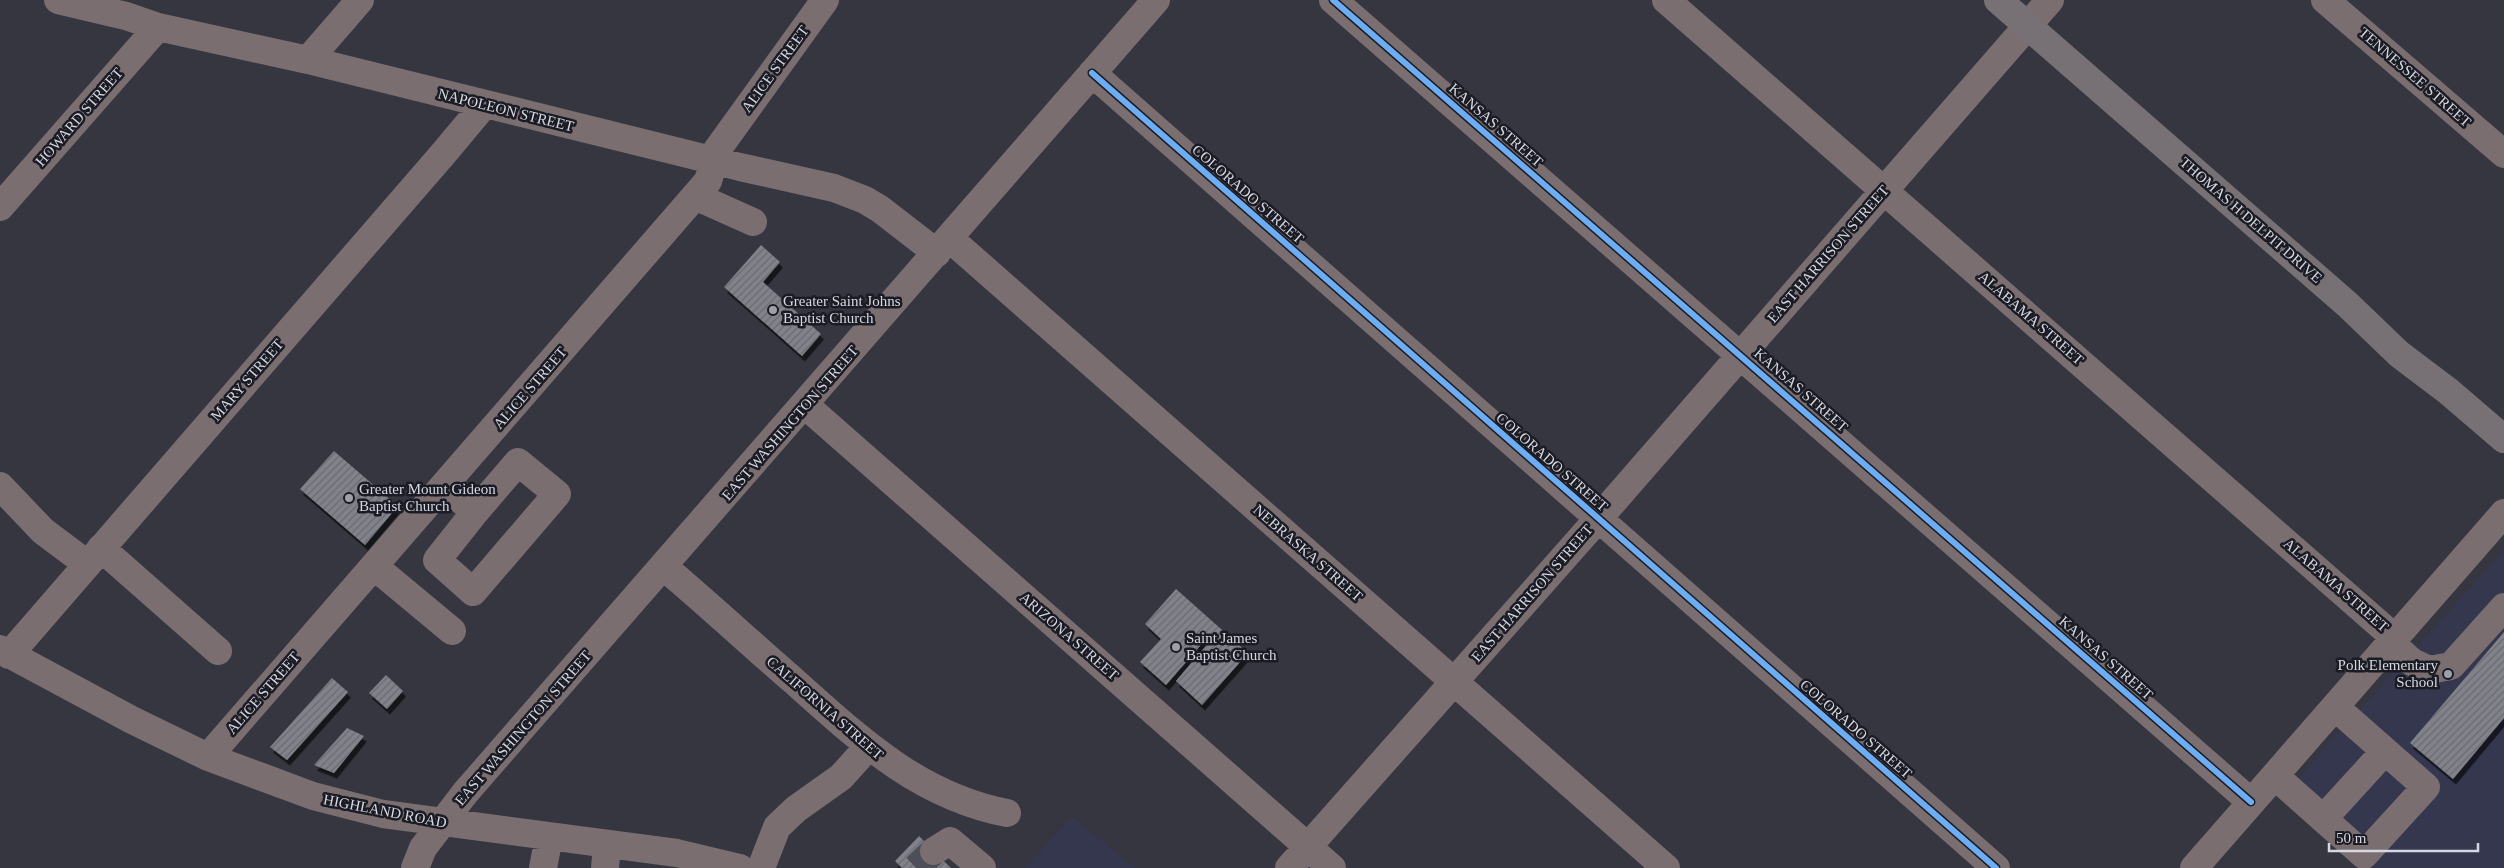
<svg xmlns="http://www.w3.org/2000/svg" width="2504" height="868" font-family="Georgia,serif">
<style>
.built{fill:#34374d}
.building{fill:url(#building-hatch);filter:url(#shadow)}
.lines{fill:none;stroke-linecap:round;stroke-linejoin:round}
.minor-tunnel{stroke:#4d4e57;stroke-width:28;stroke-dasharray:28 14;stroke-linecap:butt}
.minor{stroke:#7a6e71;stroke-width:28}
.major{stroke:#777074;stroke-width:28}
.cycleway-casing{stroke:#1a1b23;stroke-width:9}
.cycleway{stroke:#6dadf4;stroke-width:6}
.poi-dot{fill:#9d9fa9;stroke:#1a1b23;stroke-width:2}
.labels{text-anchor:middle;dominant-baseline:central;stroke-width:5;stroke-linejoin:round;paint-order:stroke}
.street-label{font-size:15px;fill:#d5d7e2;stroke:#1a1b23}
.poi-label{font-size:15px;fill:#d5d7e2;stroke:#1a1b23;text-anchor:start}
</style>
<defs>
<pattern id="building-hatch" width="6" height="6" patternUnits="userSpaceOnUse" patternTransform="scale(1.25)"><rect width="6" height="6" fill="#81828a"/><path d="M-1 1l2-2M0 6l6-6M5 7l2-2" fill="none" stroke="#6a6b72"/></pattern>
<filter id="shadow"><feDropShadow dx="3" dy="5.5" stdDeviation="0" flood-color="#0009"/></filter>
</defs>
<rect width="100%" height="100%" fill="#35363f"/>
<path class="built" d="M2504 550V868H2360L2281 797Z
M1072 816 1134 868H1025Z"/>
<path class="building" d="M761 245 780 262 763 282 821 334 802 356 724 287Z
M334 451 398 506 365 545 300 489Z
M1176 589 1248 653 1202 705 1176 681 1210 641 1207 638 1166 685 1140 662 1161 639 1145 624Z
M2504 632V718L2453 779 2410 743Z
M386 675 403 691 387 709 369 693Z
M332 678 348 692 287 760 270 747Z
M347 728 364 736 334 773 314 765Z
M919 836 951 868H902L895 861Z"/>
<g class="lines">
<path class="minor-tunnel" d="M916 868 934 851"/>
<path class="minor" d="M58 0 126 16 158 27 308 60 740 167 834 188 865 200 880 209 937 253
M1333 0 2251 802
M1666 0 2395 638
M2325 0 2504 154
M308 60 360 0
M1092 73 1996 868
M695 196 753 222
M0 207 158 27
M949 238 1666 868
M805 405 1332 868
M0 486 43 531 87 564
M445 486 475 512 518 462 557 494 473 592 437 560 475 512
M101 548 218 651
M375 567 452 631
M664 567C708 604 751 644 795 682 860 740 919 796 1007 813
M2391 643 2412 662 2429 670 2451 666 2504 607
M0 649 132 720 208 757 313 796 383 814 677 853 740 868
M9 655 443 154 484 105
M208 757 708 181 717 150 825 0
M2275 776 2364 855 2426 787 2335 707
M2323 819 2385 751
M934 851 950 841 982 868
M415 868 423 848 465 793 1156 0
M543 868 549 837
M605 868 607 845
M761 868 777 827 796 809 841 777 869 746
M1289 868 1598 519 2050 0
M2194 868 2504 513"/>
<path class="major" d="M1998 0 2348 305 2399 354 2448 391 2504 439"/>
<defs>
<path id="cycleway" d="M1333 0 2251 802
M1092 73 1996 868"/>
</defs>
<use href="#cycleway" class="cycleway-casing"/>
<use href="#cycleway" class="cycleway"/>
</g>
<g class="poi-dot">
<circle cx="773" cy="310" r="5"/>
<circle cx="349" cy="498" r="5"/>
<circle cx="1176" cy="647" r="5"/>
<circle cx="2448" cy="674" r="5"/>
</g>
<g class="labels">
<g class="street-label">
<text transform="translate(775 69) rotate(-54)">ALICE STREET</text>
<text transform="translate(2415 77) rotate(41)">TENNESSEE STREET</text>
<text transform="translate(506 110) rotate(14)">NAPOLEON STREET</text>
<text transform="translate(79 117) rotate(-49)">HOWARD STREET</text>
<text transform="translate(1496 125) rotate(41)">KANSAS STREET</text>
<text transform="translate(1248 194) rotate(41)">COLORADO STREET</text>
<text transform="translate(2251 220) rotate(41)">THOMAS H DELPIT DRIVE</text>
<text transform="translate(1828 254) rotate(-49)">EAST HARRISON STREET</text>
<text transform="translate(2031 318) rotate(41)">ALABAMA STREET</text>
<text transform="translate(247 380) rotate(-49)">MARY STREET</text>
<text transform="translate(530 388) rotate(-49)">ALICE STREET</text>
<text transform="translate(1801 390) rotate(41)">KANSAS STREET</text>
<text transform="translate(790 423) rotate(-49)">EAST WASHINGTON STREET</text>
<text transform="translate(1552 462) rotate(41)">COLORADO STREET</text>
<text transform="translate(1308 553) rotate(41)">NEBRASKA STREET</text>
<text transform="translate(2336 585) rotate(41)">ALABAMA STREET</text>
<text transform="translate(1532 593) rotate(-49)">EAST HARRISON STREET</text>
<text transform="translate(1069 636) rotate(41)">ARIZONA STREET</text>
<text transform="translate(2106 658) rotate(41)">KANSAS STREET</text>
<text transform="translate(263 693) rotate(-49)">ALICE STREET</text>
<text transform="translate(825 708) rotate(41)">CALIFORNIA STREET</text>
<text transform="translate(523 728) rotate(-49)">EAST WASHINGTON STREET</text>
<text transform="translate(1856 729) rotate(41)">COLORADO STREET</text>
<text transform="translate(385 811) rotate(11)">HIGHLAND ROAD</text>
</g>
<g class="poi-label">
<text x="783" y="301">Greater Saint Johns<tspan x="783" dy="17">Baptist Church</tspan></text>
<text x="359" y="489">Greater Mount Gideon<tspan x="359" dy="17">Baptist Church</tspan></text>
<text x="1186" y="638">Saint James<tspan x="1186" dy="17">Baptist Church</tspan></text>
<text x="2438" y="665" text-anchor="end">Polk Elementary<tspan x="2438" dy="17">School</tspan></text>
</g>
</g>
<path d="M2329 843v8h149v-8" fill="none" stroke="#d5d7e2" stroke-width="2.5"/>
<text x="2336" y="843" font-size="15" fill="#d5d7e2" stroke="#1a1b23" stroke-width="4" paint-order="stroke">50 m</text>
</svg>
